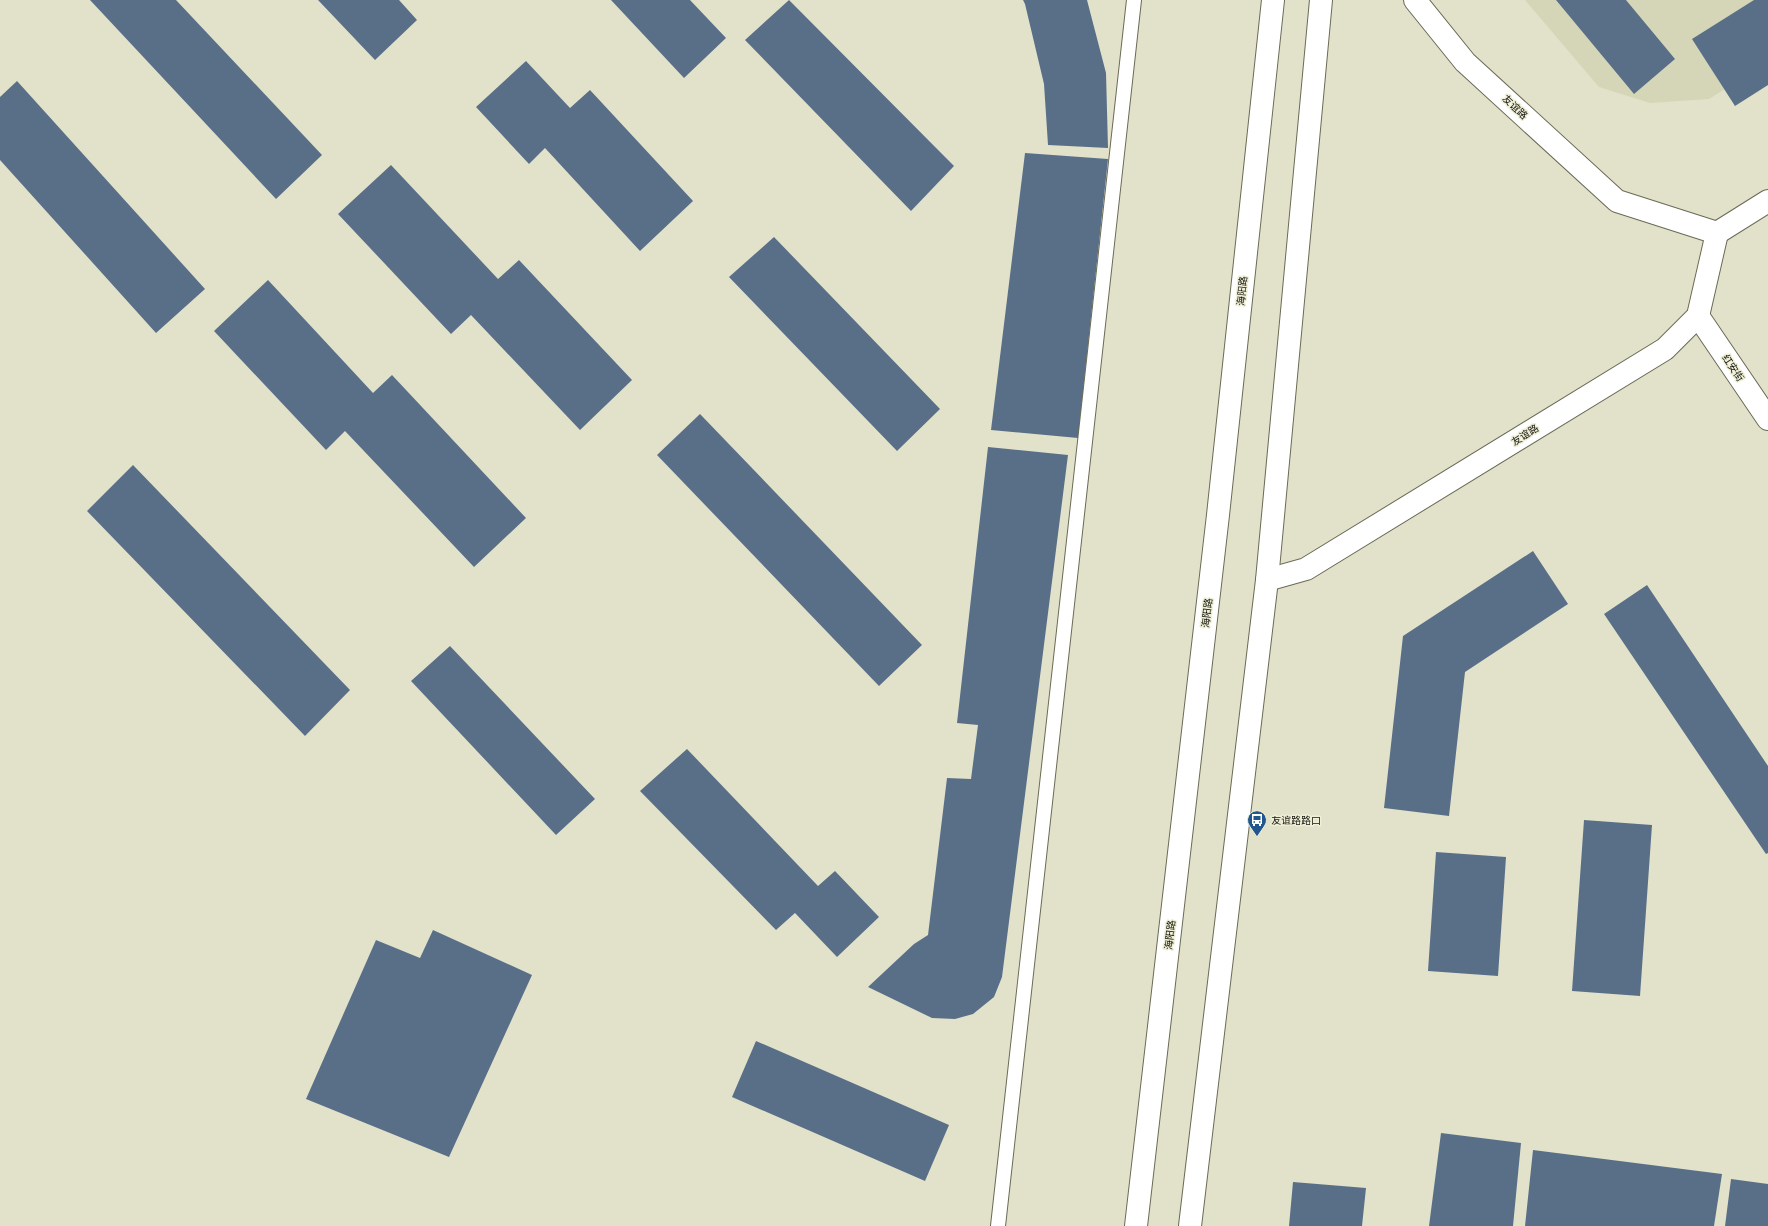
<svg xmlns="http://www.w3.org/2000/svg" width="1768" height="1226" font-family="Ubuntu,'Noto Sans SC',sans-serif">
<style>
.built{fill:#d5d6b7}
.building{fill:#596f88}
.lines{fill:none;stroke-linecap:round;stroke-linejoin:round}
.service-casing{stroke:#6a6a56;stroke-width:16}
.minor-casing{stroke:#6a6a56;stroke-width:24}
.tertiary-casing{stroke:#6a6a56;stroke-width:24}
.primary-casing{stroke:#6a6a56;stroke-width:24}
.trunk-casing{stroke:#6a6a56;stroke-width:24}
.service{stroke:#fff;stroke-width:14}
.minor{stroke:#fff;stroke-width:22}
.tertiary{stroke:#fff;stroke-width:22}
.primary{stroke:#fff;stroke-width:22}
.trunk{stroke:#fff;stroke-width:22}
.labels{text-anchor:middle;dominant-baseline:central;stroke-width:3;stroke-linejoin:round;paint-order:stroke}
.street-label{font-size:10px;fill:#13130b;stroke:#efefd8}
.poi-label{font-size:10px;fill:#13130b;stroke:#efefd8;text-anchor:start}
</style>
<rect width="100%" height="100%" fill="#e2e2cb"/>
<path class="built" d="M1525 0H1768V62L1709 99 1650 103 1599 87Z"/>
<path class="building" d="M90 0H176L322 155 276 199Z
M318 0H399L417 20 375 60Z
M611 0H690L726 38 684 78Z
M789 0 954 166 911 211 745 40Z
M1023 0H1087L1106 73 1108 148 1048 145 1044 84 1025 4Z
M1556 0H1626L1675 59 1634 94Z
M1754 0H1768V85L1735 106 1692 39Z
M526 61 570 108 590 90 693 201 640 251 545 148 529 164 476 107Z
M17 81 205 289 156 333 0 160V97Z
M1025 153 1108 159 1078 438 991 430Z
M391 165 498 279 519 260 632 380 580 430 471 315 451 334 338 214Z
M774 237 940 409 897 451 729 277Z
M268 280 373 393 392 375 526 518 474 567 345 431 326 450 214 331Z
M700 414 922 645 879 686 657 455Z
M988 447 1068 455 1002 977 994 997 973 1014 955 1019 932 1018 868 987 914 944 928 935 947 778 971 779 978 725 957 723Z
M133 465 350 690 305 736 87 511Z
M1533 551 1568 604 1465 672 1449 816 1384 808 1403 636Z
M1647 585 1768 766V853L1766 854 1604 614Z
M450 646 595 799 556 835 411 681Z
M687 749 818 886 835 871 879 917 837 957 795 913 776 930 640 791Z
M1584 820 1652 825 1640 996 1572 991Z
M1436 852 1506 857 1498 976 1428 971Z
M433 930 532 975 449 1157 306 1099 376 940 420 958Z
M756 1041 949 1125 925 1181 732 1097Z
M1441 1133 1521 1143 1513 1226H1429Z
M1533 1150 1722 1174 1714 1226H1525Z
M1731 1179 1768 1184V1226H1725Z
M1293 1182 1366 1188 1362 1226H1289Z"/>
<g class="lines">
<defs>
<path id="service" d="M998 1226 1134 0"/>
<path id="minor" d="M1267 580 1306 569 1665 349 1698 316 1717 233"/>
<path id="tertiary" d="M1698 316 1768 419"/>
<path id="primary" d="M1136 1226 1218 515 1273 0
M1190 1226 1267 580 1321 0"/>
<path id="trunk" d="M1415 0 1465 62 1617 201 1717 233 1768 201"/>
</defs>
<use href="#service" class="service-casing"/>
<use href="#minor" class="minor-casing"/>
<use href="#tertiary" class="tertiary-casing"/>
<use href="#primary" class="primary-casing"/>
<use href="#trunk" class="trunk-casing"/>
<use href="#service" class="service"/>
<use href="#minor" class="minor"/>
<use href="#tertiary" class="tertiary"/>
<use href="#primary" class="primary"/>
<use href="#trunk" class="trunk"/>
</g>
<defs>
<symbol id="bus-pin" viewBox="-11 -11 22 30"><path d="M0 17L-7.5 6A9.5 9.5 0 1 1 7.5 6Z" fill="#20578f" stroke="#efefd8"/><path d="M-5-6H5V4H4V6H2V4H-2V6H-4V4H-5ZM-3.5-4V0h7V-4ZM-3.5 1.2v1.5H-2V1.2ZM2 1.2v1.5H3.5V1.2Z" fill="#fff"/></symbol>
</defs>
<g fill-rule="evenodd">
<use href="#bus-pin" x="1246" y="809" width="22" height="30"/>
</g>
<g class="labels">
<g class="street-label">
<text transform="translate(1515 107) rotate(43)">友谊路</text>
<text transform="translate(1242 291) rotate(-84)">海阳路</text>
<text transform="translate(1733 368) rotate(56)">红安街</text>
<text transform="translate(1525 435) rotate(-32)">友谊路</text>
<text transform="translate(1207 613) rotate(-83)">海阳路</text>
<text transform="translate(1170 935) rotate(-83)">海阳路</text>
</g>
<g class="poi-label">
<text x="1271" y="820">友谊路路口</text>
</g>
</g>
</svg>
